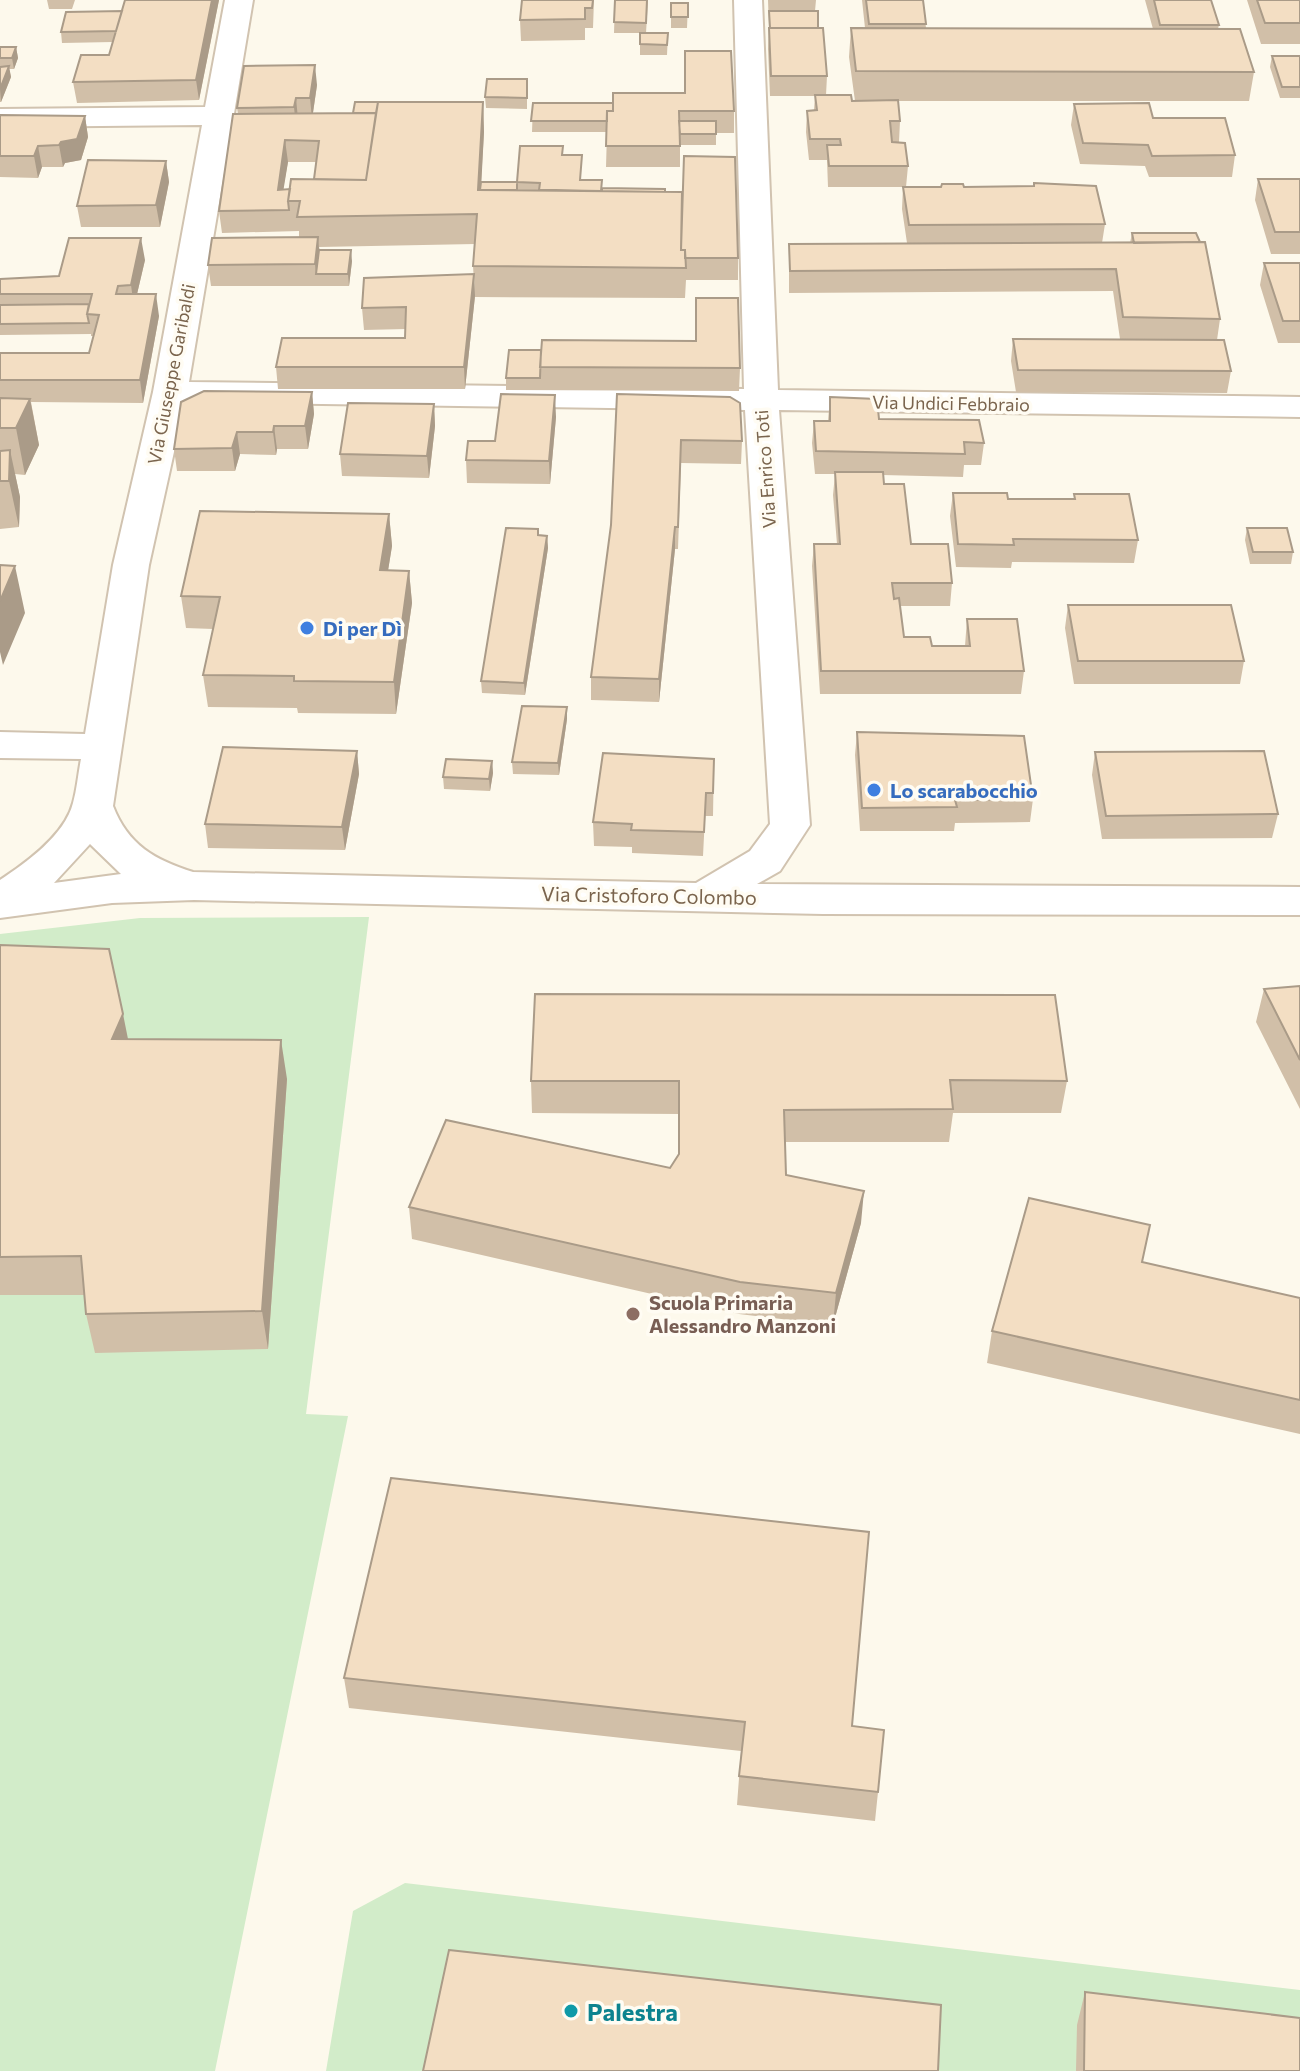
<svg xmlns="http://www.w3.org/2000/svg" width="1300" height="2071" font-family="Commissioner,sans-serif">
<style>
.green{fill:#d2ecc9}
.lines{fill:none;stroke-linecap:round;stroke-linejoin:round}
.minor-casing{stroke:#d1c3b0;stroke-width:4}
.minor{fill:#fff;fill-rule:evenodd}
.wall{fill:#d1bfa8;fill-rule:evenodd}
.shaded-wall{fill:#aa9b88}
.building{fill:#f3dec3;stroke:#aa9b88;stroke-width:2}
.shop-dot{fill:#3f7fe0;stroke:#fffcf3;stroke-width:3}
.education-dot{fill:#8d6e63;stroke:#fffcf3;stroke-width:3}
.culture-dot{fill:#0f9aa8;stroke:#fffcf3;stroke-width:3}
.labels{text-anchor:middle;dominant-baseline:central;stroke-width:7;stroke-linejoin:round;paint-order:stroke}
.far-street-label{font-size:18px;fill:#7a644d;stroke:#fffcf3}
.shop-label{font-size:20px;font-weight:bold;fill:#366cbe;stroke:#fffcf3;text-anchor:start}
.street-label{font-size:20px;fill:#7a644d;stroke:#fffcf3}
.education-label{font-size:20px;font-weight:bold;fill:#785e54;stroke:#fffcf3;text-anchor:start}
.near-culture-label{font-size:24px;font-weight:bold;fill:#0d838f;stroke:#fffcf3;text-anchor:start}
</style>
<rect width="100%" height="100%" fill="#fdf9ec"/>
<path class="green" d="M369 917 306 1414 348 1416 215 2071H0V934L140 918Z
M405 1883 1300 1990V2071H326L353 1911Z"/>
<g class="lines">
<defs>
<path id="minor" d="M225 0H253L189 382 744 389 734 0H762L778 390 1300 397V417L779 410 810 825 780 871 757 884 1300 887V915L823 914 194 900 112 903 0 918V880C26 863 65 835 73 803 77 789 78 774 81 759L0 758V732L85 734 113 565 153 392 202 125 0 127V109L205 107ZM185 402 745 410 770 824 750 851 696 883 193 872C155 860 128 845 113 806L149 565ZM90 844 121 874 54 883Z"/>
</defs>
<use href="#minor" class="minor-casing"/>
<use href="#minor" class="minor"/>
</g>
<path class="wall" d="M47 0H79H75L72 9H49Z
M125 0H219L199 100 77 103 73 82 109 55 113 42 62 43 61 32 122 11Z
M594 0 593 28H585V40L521 41 520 20Z
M615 0H648L646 33H668L667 55H640V33H614Z
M768 0H816L815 11 827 76 826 95 852 101H855L849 57 851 28H865L862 0H923L926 28 1153 29 1145 0H1211L1219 25 1218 29 1254 72 1249 101H898L900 121 899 142 908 166 906 187H964L1105 224 1102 243H1130L1132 233 1220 319 1217 340 1231 371 1227 393 1016 392 1011 361 1013 339H1120L1113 291 789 293V244L907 243 902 209 903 187H828L827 160H809L806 132 807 111 814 110 815 96H770L768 49 769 28Z
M1247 0H1300V44H1261Z
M671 3H688L687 28H671Z
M0 47H16L18 58 14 69H9L11 77 1 102H0Z
M1272 56H1300V98H1280L1270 67Z
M527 79V109L486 108 485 97Z
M317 85 313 113H353L393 102H483L484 132 481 182H517L563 155 582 180H602V188L665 192 738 258V280H686L685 298 475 297 473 266 475 244 319 247 320 250 352 261 349 286H211L208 265 299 237V231L222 233 219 211 238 114 237 108ZM288 162H317L314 179 290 189H283Z
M533 103 734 111V133H716V145H680V167H606L607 132H532Z
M1074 104 1153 118 1235 155 1232 177H1149L1145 166 1080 164 1071 125Z
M0 115 85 116 88 137 81 160 65 163 63 167H42L38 178 0 177Z
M166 161 169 182 160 227H81L77 206Z
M1258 179H1300V254H1271L1255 200Z
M145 260 137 294 159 316 143 403 31 402 39 445 25 475 15 474 20 497 19 527 0 529V353H89L94 336H91V334L0 335V279L59 276Z
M1264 263H1300V343H1278L1260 285Z
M474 274 475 296 465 389H278L276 367 405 338 406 329 364 330 362 308Z
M509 350 740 368 739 391 506 390V378Z
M312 392 314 414 308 449H277L276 455 240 454 235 471H177L174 449Z
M617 394 742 441 741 464 681 463 678 549H675L659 702 591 700V677L611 525Z
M830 397 879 419 984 443 981 465H964L963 477 883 475 884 484 911 544 952 583 950 606H900L904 637 932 646H965L967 619 1024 671 1021 694H820L812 566 814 544H837L833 495 835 474H815L812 443 814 421H828Z
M434 404 435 426 429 478 342 476 340 454Z
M556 417 550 484 467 483 466 460 495 441Z
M953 493 1008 499H1074V494L1138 540 1134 563 1012 562 1011 568 956 567 950 516Z
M389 514 392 546 388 570 409 571 412 603 396 714 298 713 297 708 208 707 203 675 213 629 186 628 181 596Z
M1247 528 1293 552 1291 564H1250L1245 540Z
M547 536 548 548 525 695 482 693 481 681Z
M1068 605 1244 661 1240 684H1074L1065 628Z
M567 719 559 775 513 774 512 762Z
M857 732 1033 799 1030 822 955 823 954 831H860L855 755Z
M357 751 359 774 345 850 208 848 205 824Z
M1095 752 1278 814 1272 838 1102 839 1092 775Z
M714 759 713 816H705L703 856 632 853V847L594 846 593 822Z
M492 761 493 773 490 791 444 789 443 777Z
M0 945 128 1039 287 1079 268 1349 95 1353 86 1314 84 1295H0Z
M1300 986V1109L1256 1022 1264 989Z
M531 1081H1067L1061 1113H953L949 1142H785L786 1175 861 1223 833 1325 739 1314 412 1239 409 1207 670 1168 679 1155V1114L532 1113Z
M1142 1262 1300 1298V1434L987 1363 992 1331Z
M344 1678 852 1726 878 1792 875 1821 737 1805 741 1751 349 1708Z
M1085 1992 1300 2071H1076L1077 2025Z"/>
<path class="shaded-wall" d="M212 0H219L199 100 196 80Z
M16 47 18 58 14 69 12 58Z
M315 65 317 85 312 119 310 98Z
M9 66 11 77 1 102 0 89Z
M296 98 298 119 296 128 294 107Z
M483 102 484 132 480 208 478 190Z
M85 116 88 137 81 160 65 163 63 167 59 145 61 142Z
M285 140 288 162 280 211 278 190Z
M38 146 42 167 38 178 34 156Z
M166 161 169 182 160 227 156 205Z
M318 237 320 259 316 274 315 264Z
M141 238 145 260 134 307 131 285Z
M351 250 352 261 349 286 348 274Z
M474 274 475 296 465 389 464 367Z
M156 294 159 316 143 403 140 380Z
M312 392 314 414 308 449 305 426Z
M555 395 556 417 550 484 549 461Z
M30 399 39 445 25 475 16 428Z
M434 404 435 426 429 478 427 456Z
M274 426 277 449 276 455 273 432Z
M237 432 240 454 235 471 232 448Z
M10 450 20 497 19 527 9 481Z
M389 514 392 546 383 602 380 570Z
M675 527V549L659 702V679Z
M547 536 548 548 525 695 524 683Z
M15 566 25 613 3 665 0 652V601Z
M409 571 412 603 396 714 394 682Z
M567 707V719L559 775 558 763Z
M357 751 359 774 345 850 342 827Z
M492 761 493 773 490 791 489 779Z
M123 1014 131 1054 112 1039Z
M281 1040 287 1079 268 1349 262 1311Z
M864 1191 861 1223 833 1325 836 1293Z"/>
<path class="building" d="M125 0H212L196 80 73 82 81 55H109Z
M522 0H593L592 8H585V19L520 20Z
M615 0H647L646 23 614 22Z
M866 0H923L926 24H869Z
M1154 0H1211L1219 25H1160Z
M1257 0H1300V23H1265Z
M671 3H688V17H671Z
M122 11 116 31 61 32 66 12Z
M769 11H818V28H770Z
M769 28H823L827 76H771Z
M851 28 1240 29 1254 72 856 71Z
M640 33H668L667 45 640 44Z
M0 47H16L12 58H0Z
M685 51H731L734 111H679L680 146H606L607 111H613V93H685Z
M1272 56H1300V87H1282Z
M315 65 310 98H296L294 107 237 108 244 66Z
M9 66 0 89V67Z
M487 79H527V98L485 97Z
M815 95H851L852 101 898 100 900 121H890L892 142 905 143 908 166H829L827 145H841L840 139H810L807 111 817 110Z
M355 102H393H378L376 113H353Z
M378 102H483L478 190 682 192 681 250H685L686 268 473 266 477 214 297 217 300 201H288L291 179 366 180Z
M533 103H613V111H607V121H531Z
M1149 103 1153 118H1225L1235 155 1152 156 1148 145 1083 143 1074 104Z
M376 113 366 180 314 179 319 141 285 140 278 190 290 189 288 201 289 210 219 211 233 114Z
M0 115 85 116 77 139 61 142 59 145 38 146 34 156H0Z
M679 121H716V134H680Z
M520 146H563L562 155H582L580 180H602L601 191 539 190 540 183 517 182Z
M684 156 735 157 738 258H685V250H681Z
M88 160 166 161 156 205 77 206Z
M1258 179H1300V232H1275Z
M481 182H517V190H480Z
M1034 183 1096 186 1105 224 909 225 903 187H941L942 184H963L964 187 1034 186Z
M602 188 665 189V192L602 191Z
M1132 233H1196L1200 242 1134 243Z
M318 237 315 264 208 265 212 238Z
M69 238H141L131 285 118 286 116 294H156L140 380H0V353H89L99 315 87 314 92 294H0V279L59 276Z
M1205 242 1220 319 1123 317 1116 269 790 271 789 244Z
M319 250H351L348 274H316Z
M1264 263H1300V321H1283Z
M474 274 464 367H276L282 338H405L406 307 362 308 364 278Z
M696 298H738L740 368 540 367 542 340 696 341Z
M89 304 87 314 89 323 0 324V305Z
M1013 339 1224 340 1231 371 1018 370Z
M509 350H541L540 378H506Z
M204 391 312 392 305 426H274L273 432H237L232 448 174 449 181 402Z
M501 394 555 395 549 461 466 460 468 441H495Z
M617 394 730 397 740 403 742 441 681 440 678 527H675L659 679 591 677 611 525Z
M830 397 877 399 879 419 979 420 984 443 964 442 965 454 816 451 814 421H830Z
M0 398 30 399 16 428H0Z
M348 403 434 404 427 456 340 454Z
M10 450 9 481H0V451Z
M835 472H883L884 484H904L911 544H948L952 583H892L894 599 899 598 904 637H930L932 646H970L967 619H1017L1024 671H821L814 544H840Z
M953 493H1007L1008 499H1075L1074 494H1129L1138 540 1013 539 1014 545 958 544Z
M200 511 389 514 380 570 409 571 394 682 294 681V676L203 675 220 597 181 596Z
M506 528 538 529V535L547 536 524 683 481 681Z
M1247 528H1287L1293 552H1253Z
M0 565 15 566 0 601Z
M1068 605H1231L1244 661H1078Z
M522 706 567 707 558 763 512 762Z
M857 732 1024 736 1033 799 955 800 957 807 862 808Z
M223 747 357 751 342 827 205 824Z
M1264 751 1278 814 1106 816 1095 752Z
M603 753 714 759 713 793H706L704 832 631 830 632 824 593 822Z
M446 759 492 761 489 779 443 777Z
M0 945 109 949 123 1014 112 1039 281 1040 262 1311 86 1314 81 1256 0 1257Z
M1300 986V1060L1264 989Z
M535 994 1055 995 1067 1081 950 1080 953 1109 784 1110 786 1175 864 1191 836 1293 740 1282 409 1207 446 1120 670 1168 679 1154V1081H531Z
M1029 1198 1150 1225 1142 1262 1300 1298V1400L992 1331Z
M391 1478 869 1532 852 1726 884 1730 878 1792 739 1776 745 1722 344 1678Z
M449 1950 941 2005 938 2071H423Z
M1085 1992 1300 2018V2071H1084Z"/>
<g class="shop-dot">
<circle cx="307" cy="628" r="8"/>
<circle cx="874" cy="790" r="8"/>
</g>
<circle class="education-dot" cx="633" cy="1314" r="8"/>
<circle class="culture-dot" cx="571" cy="2011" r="8"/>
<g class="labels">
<g class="far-street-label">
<text transform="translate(171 374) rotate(-79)">Via Giuseppe Garibaldi</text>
<text transform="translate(951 403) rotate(1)">Via Undici Febbraio</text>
<text transform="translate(765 469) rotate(-94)">Via Enrico Toti</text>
</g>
<g class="shop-label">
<text x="323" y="628">Di per Dì</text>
<text x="890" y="790">Lo scarabocchio</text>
</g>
<g class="street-label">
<text transform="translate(649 895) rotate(1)">Via Cristoforo Colombo</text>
</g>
<g class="education-label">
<text x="649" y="1302">Scuola Primaria<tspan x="649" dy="23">Alessandro Manzoni</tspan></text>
</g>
<g class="near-culture-label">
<text x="587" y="2011">Palestra</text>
</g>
</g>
</svg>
